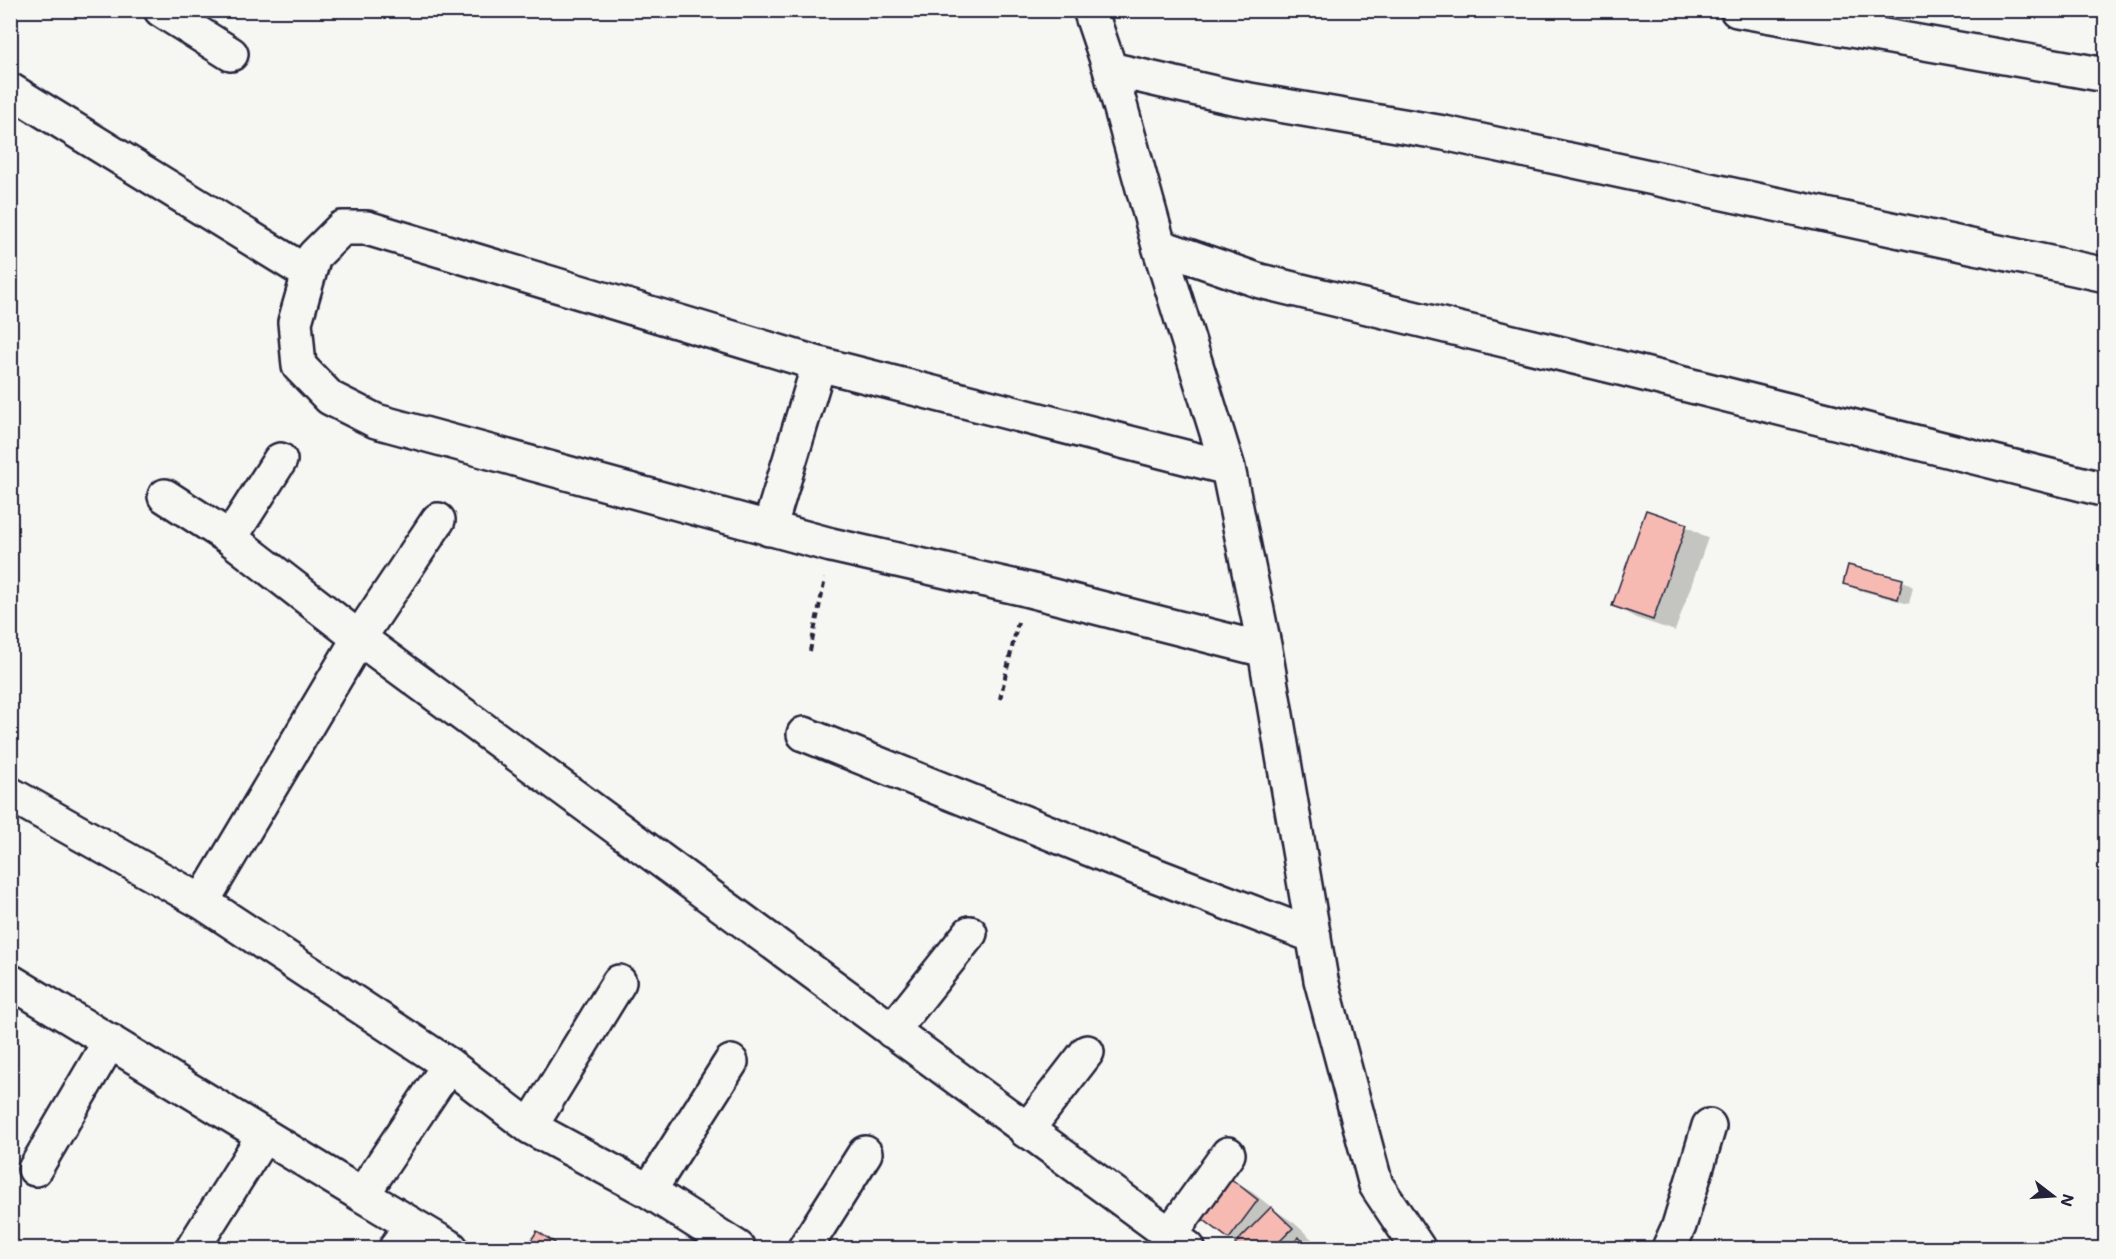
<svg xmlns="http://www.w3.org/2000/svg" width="2116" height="1259" font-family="Mali,sans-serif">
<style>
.shadow{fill:#0003}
.building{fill:#f6bab3;stroke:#22223b;stroke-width:1.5}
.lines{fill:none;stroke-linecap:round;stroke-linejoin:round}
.minor-casing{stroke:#22223b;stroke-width:38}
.path{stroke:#22223b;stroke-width:4;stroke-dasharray:6 4.5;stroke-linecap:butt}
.minor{stroke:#f6f6f2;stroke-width:33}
</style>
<rect width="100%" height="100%" fill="#f6f6f2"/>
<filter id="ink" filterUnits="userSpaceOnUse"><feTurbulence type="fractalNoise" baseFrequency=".0167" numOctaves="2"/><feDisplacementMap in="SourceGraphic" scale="12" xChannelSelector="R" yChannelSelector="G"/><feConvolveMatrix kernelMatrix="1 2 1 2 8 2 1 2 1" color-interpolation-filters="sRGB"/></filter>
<g filter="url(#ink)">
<path class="shadow" d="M1686 526 1708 538 1675 631 1636 618 1614 606Z
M1849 567 1903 581 1913 587 1909 604 1855 589 1845 583Z
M1230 1180 1252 1192 1279 1213 1293 1222 1314 1241 1309 1245 1314 1248H1242L1237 1244 1239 1243 1202 1217Z
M538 1233 559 1246 564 1248H527Z"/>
<path class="building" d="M1646 510 1687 524 1653 620 1612 606Z
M1848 565 1903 579 1898 599 1843 584Z
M1230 1178 1258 1200 1229 1239 1200 1217Z
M1271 1207 1293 1228 1280 1241 1286 1248H1239L1235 1244Z
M537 1231 555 1243 551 1248H526Z
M1298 1237 1313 1248H1296L1292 1246Z"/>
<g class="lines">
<defs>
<path id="minor" d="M161 10 231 54
M1090 10 1110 69 1159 246 1228 468 1265 650 1321 980 1376 1185 1418 1248
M1737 10 2106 75
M1110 69 1232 97 1444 133 2106 275
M10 90 309 274
M1159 246 1260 281 1620 368 2106 490
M1228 468 819 364 367 228H342L314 256 295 322 299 366 330 398 376 421 831 545 1025 589 1265 650
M165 496 230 538 359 638 1188 1248
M769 529 819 364
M230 538 280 460
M804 734 1142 870 1314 936
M10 794 202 902 449 1065 530 1127 649 1191 738 1248
M202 902 359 638 438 520
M10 981 362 1195 449 1065
M892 1031 970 933
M530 1127 619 982
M1026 1131 1087 1052
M35 1169 110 1041
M649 1191 731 1062
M362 1195 451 1248
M1169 1236 1228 1154
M193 1248 264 1135
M396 1248 411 1224
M805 1248 865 1153
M1669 1248 1679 1226 1709 1126"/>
</defs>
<use href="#minor" class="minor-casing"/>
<path class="path" d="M810 651 825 579
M1000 699 1018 622"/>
<use href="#minor" class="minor"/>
</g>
</g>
<rect width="2116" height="1259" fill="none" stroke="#f6f6f2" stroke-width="36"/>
<rect x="18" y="18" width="2080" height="1223" fill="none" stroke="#22223b" stroke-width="2" filter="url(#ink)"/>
<g transform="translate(2053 1196) rotate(107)" stroke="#f6f6f2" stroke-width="4.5" paint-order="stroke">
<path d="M0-4.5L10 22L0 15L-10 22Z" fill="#22223b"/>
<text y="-9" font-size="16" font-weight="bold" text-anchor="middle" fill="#22223b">N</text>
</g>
</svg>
